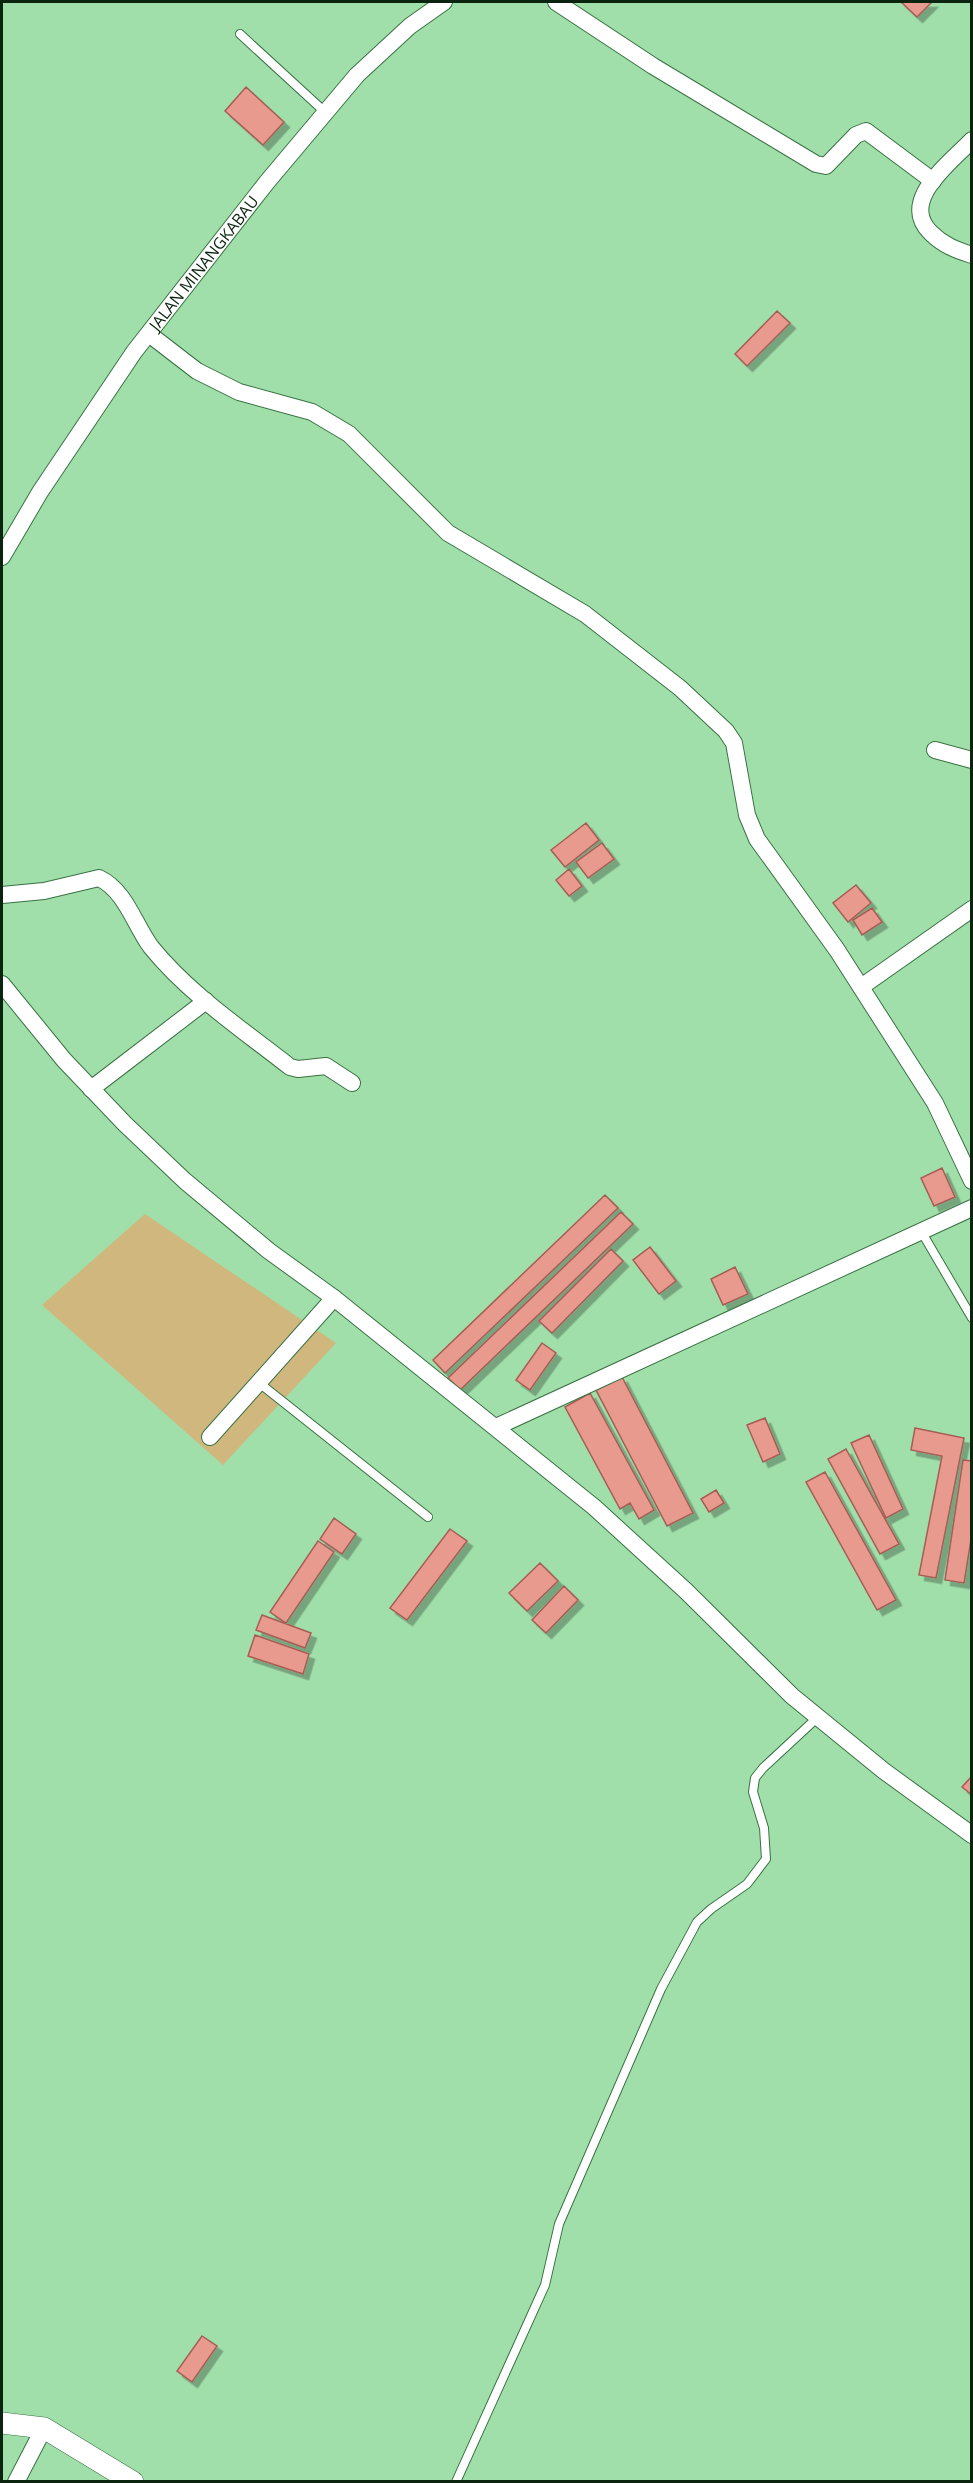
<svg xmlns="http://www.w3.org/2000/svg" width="973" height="2483" font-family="'Open Sans',sans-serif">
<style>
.green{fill:#cfb77d}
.building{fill:#e99a8f;stroke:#a55d54;stroke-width:1.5;filter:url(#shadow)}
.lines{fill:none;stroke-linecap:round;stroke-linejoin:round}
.service-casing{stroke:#387243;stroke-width:10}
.minor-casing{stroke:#387243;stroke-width:18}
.tertiary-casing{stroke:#387243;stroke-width:22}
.service{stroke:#fff;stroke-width:8}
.minor{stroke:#fff;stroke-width:16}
.tertiary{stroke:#fff;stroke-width:21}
.labels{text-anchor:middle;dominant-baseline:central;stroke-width:4.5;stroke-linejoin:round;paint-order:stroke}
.street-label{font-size:16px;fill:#0b2410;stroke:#d9f7dc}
</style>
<defs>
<filter id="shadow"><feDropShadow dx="5.5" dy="5.5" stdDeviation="0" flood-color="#0004"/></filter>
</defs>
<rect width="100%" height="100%" fill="#a1dfaa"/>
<path class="green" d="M145 1214 336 1343 223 1465 42 1305Z"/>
<path class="building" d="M901 2H932L917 17Z
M246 87 284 122 263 145 225 111Z
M777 311 790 323 747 366 735 354Z
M586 823 599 840 565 867 551 850Z
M602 843 614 859 588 878 576 862Z
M569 869 582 886 569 896 556 880Z
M856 885 871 903 848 922 833 903Z
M872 908 882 922 862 935 853 920Z
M942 1168 955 1197 934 1206 921 1178Z
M605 1195 618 1208 445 1373 433 1360Z
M621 1212 633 1224 460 1390 448 1378Z
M650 1247 676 1281 659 1294 633 1260Z
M611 1249 623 1261 552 1333 539 1321Z
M735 1267 748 1294 723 1305 711 1279Z
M542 1343 556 1353 530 1390 516 1380Z
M622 1377 693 1513 667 1526 596 1390Z
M590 1393 654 1510 639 1519 630 1503 620 1509 565 1407Z
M765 1418 780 1454 763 1462 747 1425Z
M915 1428 964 1438 936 1578 919 1575 942 1456 911 1450Z
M869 1435 903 1509 886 1518 851 1443Z
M846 1449 899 1544 880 1554 828 1459Z
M963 1460 972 1461V1533L964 1583 945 1580Z
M825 1472 896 1600 877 1610 806 1482Z
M716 1490 724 1503 709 1512 701 1499Z
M334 1518 356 1534 342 1554 320 1539Z
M450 1529 467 1541 407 1620 390 1608Z
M318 1541 334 1552 286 1623 270 1612Z
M540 1563 558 1581 527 1611 509 1593Z
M564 1586 578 1600 546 1633 532 1620Z
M262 1615 311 1633 305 1648 256 1630Z
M255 1635 309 1654 303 1674 248 1656Z
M972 1776V1795L962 1787Z
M202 2336 217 2346 192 2382 177 2371Z"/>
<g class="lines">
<defs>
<path id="service" d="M240 34 326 113
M921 1231 972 1318
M258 1382 428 1517
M456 2482 545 2285 559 2224 661 1989 697 1922 711 1909 747 1884 766 1859 764 1828 753 1792 755 1778 763 1768 818 1717"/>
<g id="minor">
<path d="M556 2 653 66 816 164 826 166 856 135 866 131 933 181"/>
<path d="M972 140C950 163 898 201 931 233 943 245 956 250 972 255"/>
<path d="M149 334 197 371 239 392 312 412 349 434 448 533 585 614 680 688 726 731 734 743 747 815 757 839 837 950 935 1103 972 1181"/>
<path id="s1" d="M2 557 40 492 134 352 267 182 357 75 410 26 444 2"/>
<path d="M935 750 972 760"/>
<path d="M2 895 44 891 99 878C126 891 134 924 151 947 189 994 243 1030 290 1067L298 1069 326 1066 352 1083"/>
<path d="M2 984 64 1060 125 1124 185 1181 269 1251 334 1298 594 1507 686 1591 792 1696 884 1771 972 1835"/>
<path d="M861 987 972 909"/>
<path d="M91 1089 206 1001"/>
<path d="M496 1427 972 1208"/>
<path d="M210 1437 334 1298"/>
<path d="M16 2482 44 2428"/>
</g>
<path id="tertiary" d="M2 2423 44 2428 133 2482"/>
</defs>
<use href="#service" class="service-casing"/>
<use href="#minor" class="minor-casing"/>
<use href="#tertiary" class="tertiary-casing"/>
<use href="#service" class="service"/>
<use href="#minor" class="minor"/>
<use href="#tertiary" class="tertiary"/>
</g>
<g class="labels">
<g class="street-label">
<text stroke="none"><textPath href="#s1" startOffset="357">JALAN MINANGKABAU</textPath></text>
</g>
</g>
<rect width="973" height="2483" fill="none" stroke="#0b2410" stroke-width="6"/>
</svg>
